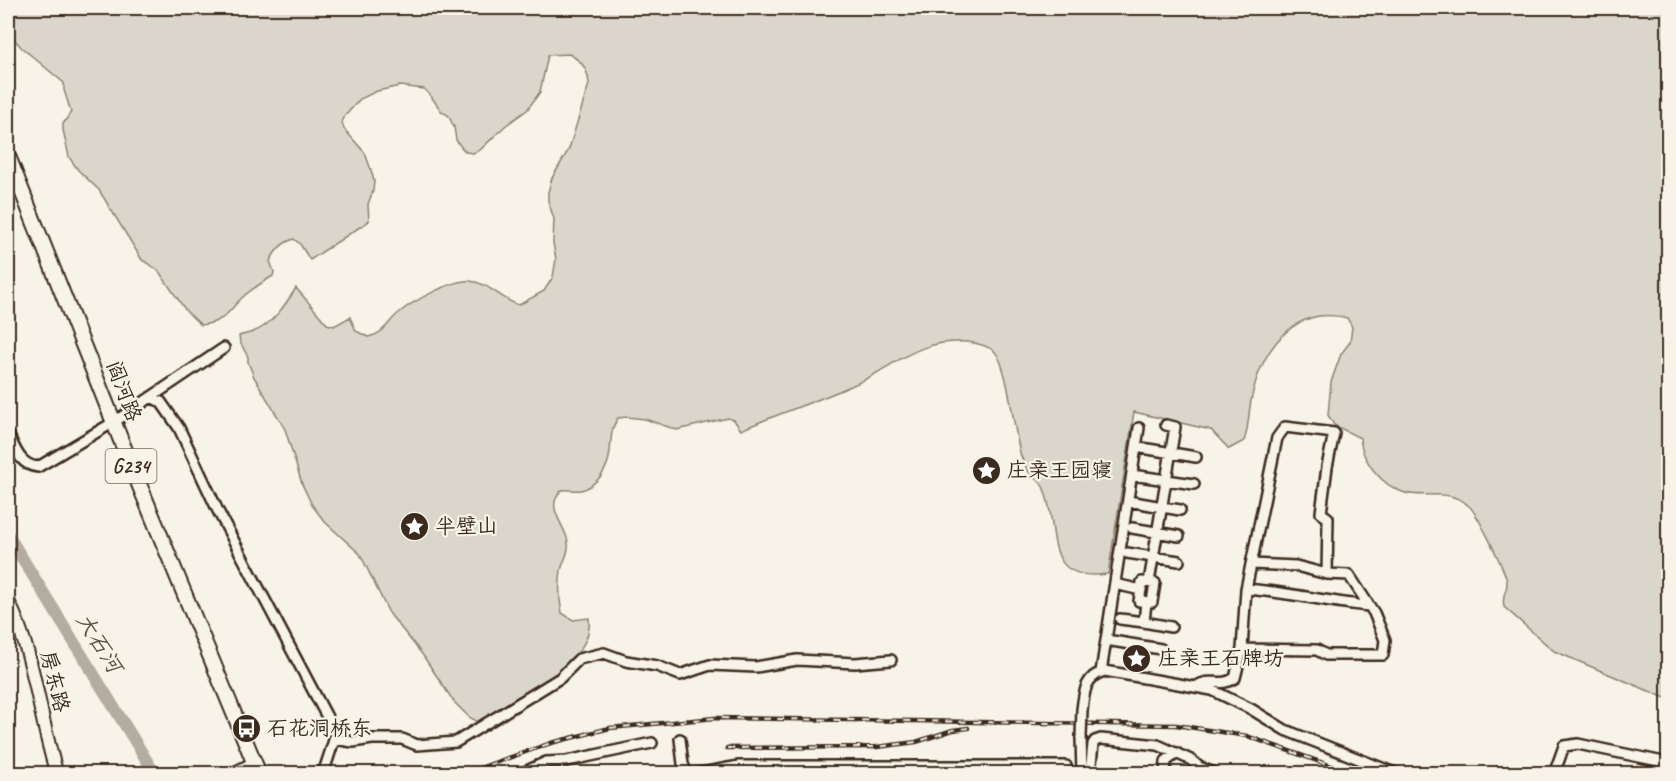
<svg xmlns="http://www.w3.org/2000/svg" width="1676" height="781" font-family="Caveat,'LXGW WenKai TC',sans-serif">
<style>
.green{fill:#dbd6cb;stroke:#8b8074;stroke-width:1.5}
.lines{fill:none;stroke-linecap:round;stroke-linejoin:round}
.river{stroke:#b4aca0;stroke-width:12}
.minor-casing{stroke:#3b2a1e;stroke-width:14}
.major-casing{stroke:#3b2a1e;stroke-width:16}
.highway-casing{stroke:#3b2a1e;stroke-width:18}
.minor{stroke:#f7f3e8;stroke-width:9}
.major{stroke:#f7f3e8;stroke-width:12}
.highway{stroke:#f7f3e8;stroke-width:14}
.rail-casing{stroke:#3b2a1e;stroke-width:4.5}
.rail{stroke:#f7f3e8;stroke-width:2;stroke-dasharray:7;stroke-linecap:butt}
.minor-bridge-casing{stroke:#3b2a1e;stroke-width:14;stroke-linecap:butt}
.minor-bridge{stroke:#f7f3e8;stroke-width:9}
.labels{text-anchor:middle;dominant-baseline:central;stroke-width:4.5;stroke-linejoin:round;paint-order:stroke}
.shield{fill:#f7f3e8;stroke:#73665b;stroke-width:1.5}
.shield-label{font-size:20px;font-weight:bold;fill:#3b2a1e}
.street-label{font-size:21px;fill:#3b2a1e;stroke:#f7f3e8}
.poi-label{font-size:21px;fill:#3b2a1e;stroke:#f7f3e8;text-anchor:start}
.water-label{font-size:22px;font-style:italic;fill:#5f5145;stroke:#f7f3e8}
</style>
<rect width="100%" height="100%" fill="#f7f3e8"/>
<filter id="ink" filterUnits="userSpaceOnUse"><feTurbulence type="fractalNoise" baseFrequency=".0167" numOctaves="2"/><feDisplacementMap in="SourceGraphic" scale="12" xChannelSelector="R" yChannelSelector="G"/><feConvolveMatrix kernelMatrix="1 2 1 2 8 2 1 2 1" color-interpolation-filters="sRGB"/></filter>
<g filter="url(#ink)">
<path class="green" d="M8 8H1668V699L1554 651 1504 607C1501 595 1508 591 1507 581 1504 569 1478 514 1469 506 1438 479 1411 515 1374 471 1365 459 1362 452 1360 438L1334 425 1328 415 1331 382 1341 354 1350 342 1352 327 1347 318C1292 304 1260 353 1251 401 1248 416 1249 427 1244 441L1229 449 1211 430 1134 412 1108 574C1040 583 1061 531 1044 489 1041 480 1034 479 1029 472 1026 468 1023 461 1021 456 1014 434 1008 363 994 351 988 346 975 343 968 342 913 339 895 368 851 386 815 402 777 414 741 430L734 420 728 418 677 430 645 419 627 417 618 418C605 436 617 455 600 477 595 483 590 488 581 490 575 491 569 489 562 490 545 506 562 521 567 538 571 550 564 559 561 570 559 584 559 599 562 613L573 620 589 618C595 663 517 701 484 721H476L469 717 454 702 422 654 389 613 360 554 325 522 312 505 302 484 285 429 254 377 248 362V357L240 342 239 336C244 334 248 334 253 332 272 325 286 304 296 288L327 324 334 326 350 317 356 331 368 337C385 334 388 321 400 312 413 301 454 279 470 281 490 283 501 300 519 305L544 291 553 277 556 259 553 243 554 219 548 201V192L552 178 569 149 589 84C588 69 582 61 569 54L548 55 540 92 527 110 505 126 480 150 473 153 466 152 461 147 456 140 454 127 448 115 442 112 430 95 424 89 400 86 377 91 360 99 345 116 342 122 344 129 365 153 371 170 374 181 373 191 368 204 369 221 310 260 300 244 294 239C281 243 276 250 270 261L274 272 273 276C263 282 253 288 244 296 227 311 227 322 201 325L186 311 158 270 142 260 99 190 78 170 69 157 63 130V124L71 112 64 90V83L21 47 8 32Z"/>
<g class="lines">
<path class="river" d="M8 535 155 774"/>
<defs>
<path id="minor" d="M151 397 161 402 179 428 218 511 336 734 323 774
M8 434C15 448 20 466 38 467L114 422 224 348
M1136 447 1196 457
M1132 475 1194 484
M1128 501 1180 510
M1132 528 1179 536
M1127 553 1179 561
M1251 564 1296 566 1327 574
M1149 582 1175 427 1166 425
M1115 584 1141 590 1142 582 1155 583 1152 602 1139 601 1141 590
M1246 589C1288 592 1327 602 1369 606
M1120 619 1144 622 1146 602
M1144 622 1171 627
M1106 640 1161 649
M1101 672 1139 428
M1197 686C1210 677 1220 688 1235 678L1242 649 1246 589 1277 438 1285 427 1334 433 1327 467 1321 513 1328 518 1327 574 1349 575 1374 613 1385 640 1383 655H1326L1317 650 1242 649
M1082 710C1084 692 1085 676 1105 671L1212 690 1251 709 1285 730 1397 774
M1081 737 1082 774
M334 739 353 742 372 739H402L417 745 456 742 560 678 579 659 604 653 626 661 657 666 680 675 710 665 756 667 797 660 855 663 891 660
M680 739 683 764 687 774
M8 768 12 774
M520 774 546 762 567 761 652 743
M696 774 739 766H1066L1067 774
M1090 774 1093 744 1095 741 1101 739 1158 745 1191 760 1199 767 1217 774
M1165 774 1166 761 1177 753
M1554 774 1564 746 1578 744 1668 763"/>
<path id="major" d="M8 601C36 657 38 715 57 774
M233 774 255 763"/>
<path id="highway" d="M8 156 122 443 259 774"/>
</defs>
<use href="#minor" class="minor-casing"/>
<use href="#major" class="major-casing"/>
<use href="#highway" class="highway-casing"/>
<use href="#minor" class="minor"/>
<use href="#major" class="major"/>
<use href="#highway" class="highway"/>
<defs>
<path id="rail" d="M727 748 877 747 916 742 953 730 968 728
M463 774 551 743 610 728 715 718 1176 725 1247 736 1354 774"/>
</defs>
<use href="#rail" class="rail-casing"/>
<use href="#rail" class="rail"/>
<defs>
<path id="minor-bridge" d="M1081 737 1082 710"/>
</defs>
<use href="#minor-bridge" class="minor-bridge-casing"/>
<use href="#minor-bridge" class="minor-bridge"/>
</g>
</g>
<defs>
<symbol id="sight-disc" viewBox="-11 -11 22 22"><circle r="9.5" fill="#3b2a1e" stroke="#f7f3e8"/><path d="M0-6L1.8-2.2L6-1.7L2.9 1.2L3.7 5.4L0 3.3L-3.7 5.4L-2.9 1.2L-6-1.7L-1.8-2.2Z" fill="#fff"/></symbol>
<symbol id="bus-disc" viewBox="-11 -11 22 22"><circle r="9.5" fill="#3b2a1e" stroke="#f7f3e8"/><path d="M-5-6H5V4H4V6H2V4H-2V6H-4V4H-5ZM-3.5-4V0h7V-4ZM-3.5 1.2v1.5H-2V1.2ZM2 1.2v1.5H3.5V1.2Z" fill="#fff"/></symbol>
</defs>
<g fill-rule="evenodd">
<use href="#sight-disc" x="970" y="454" width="33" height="33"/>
<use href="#sight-disc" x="398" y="510" width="33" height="33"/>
<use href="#sight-disc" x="1120" y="642" width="33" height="33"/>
<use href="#bus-disc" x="230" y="712" width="33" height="33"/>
</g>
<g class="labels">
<rect class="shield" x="105.5" y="449" width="51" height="34" rx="4.5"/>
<g class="shield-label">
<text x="131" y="466">G234</text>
</g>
<g class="street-label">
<text transform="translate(124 391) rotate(69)">阎河路</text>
<text transform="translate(55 681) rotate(76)">房东路</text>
</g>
<g class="poi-label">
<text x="1007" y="470">庄亲王园寝</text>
<text x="435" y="526">半壁山</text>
<text x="1158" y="658">庄亲王石牌坊</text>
<text x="267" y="728">石花洞桥东</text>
</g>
<g class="water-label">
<text transform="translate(99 643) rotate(58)">大石河</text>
</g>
</g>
<rect width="1676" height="781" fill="none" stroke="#f7f3e8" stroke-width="30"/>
<rect x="15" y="15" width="1646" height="751" fill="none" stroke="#3b2a1e" stroke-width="2" filter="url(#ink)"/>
</svg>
